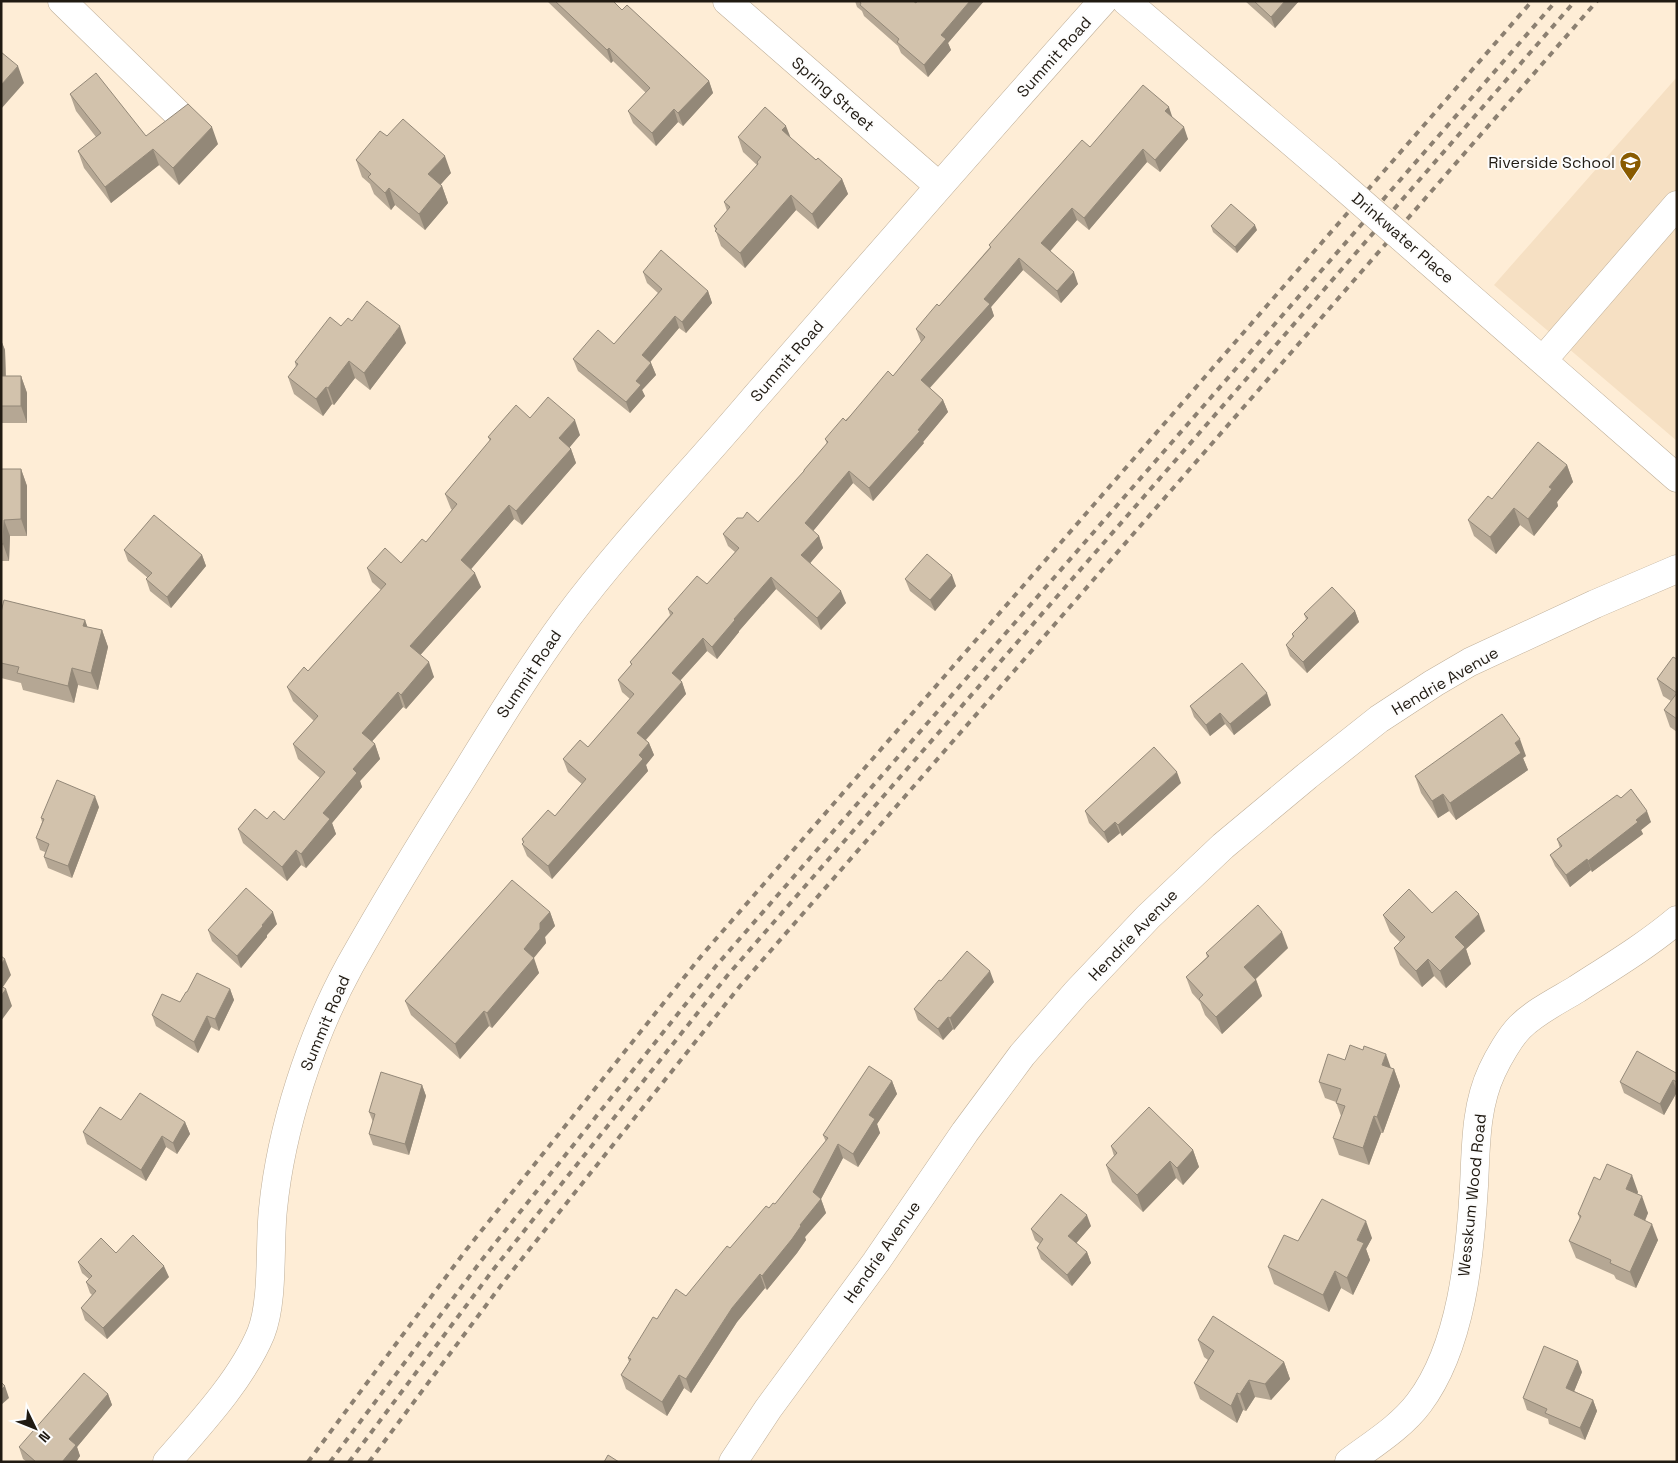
<svg xmlns="http://www.w3.org/2000/svg" width="1678" height="1463" font-family="'Space Grotesk',sans-serif">
<style>
.built{fill:#f6e0c3}
.lines{fill:none;stroke-linecap:round;stroke-linejoin:round}
.minor-casing{stroke:#bfaf99;stroke-width:29}
.minor{stroke:#fff;stroke-width:28}
.rail{stroke:#8c8071;stroke-width:4;stroke-dasharray:6 6;stroke-linecap:butt}
.minor-bridge-casing{stroke:#bfaf99;stroke-width:29;stroke-linecap:butt}
.minor-bridge{stroke:#fff;stroke-width:28}
.wall{fill:#b5a794}
.shaded-wall{fill:#938878}
.building{fill:#d2c2ac;stroke:#938878}
.labels{text-anchor:middle;dominant-baseline:central;stroke-width:4;stroke-linejoin:round;paint-order:stroke}
.street-label{font-size:16px;fill:#201a12;stroke:#fdfdfd}
.poi-label{font-size:16px;fill:#201a12;stroke:#fdfdfd;text-anchor:end}
</style>
<rect width="100%" height="100%" fill="#feedd6"/>
<path class="built" d="M1677 77V441L1494 285Z"/>
<g class="lines">
<defs>
<path id="minor" d="M62 1 178 114
M727 1 939 186
M1126 1 1329 174
M1425 258 1677 478
M1543 360 1677 205
M167 1462C200 1424 242 1379 261 1333 274 1300 269 1245 273 1209 281 1128 311 1036 350 965 385 903 422 842 460 782 494 727 528 671 567 618 623 543 690 474 751 402 868 268 984 134 1103 1
M733 1462 768 1409 876 1262 965 1132 1022 1055 1076 993 1148 917 1223 846 1307 776 1379 719 1434 683 1470 662 1595 604 1677 569
M1349 1462C1373 1444 1401 1427 1419 1403 1462 1346 1470 1255 1474 1186 1476 1148 1475 1107 1492 1071 1498 1058 1510 1037 1520 1027 1536 1011 1559 1000 1577 989 1611 967 1646 946 1677 920"/>
</defs>
<use href="#minor" class="minor-casing"/>
<use href="#minor" class="minor"/>
<path class="rail" d="M308 1462 466 1250 702 955 1532 1
M330 1462 481 1261 716 966 1556 1
M349 1462 493 1270 727 976 1575 1
M369 1462 505 1280 740 986 1597 1"/>
<defs>
<path id="minor-bridge" d="M1329 174 1425 258"/>
</defs>
<use href="#minor-bridge" class="minor-bridge-casing"/>
<use href="#minor-bridge" class="minor-bridge"/>
</g>
<path class="wall" d="M547 1H613L622 10 709 81 713 93 683 126 678 122 656 146 633 123 628 111 646 93 613 61 611 63Z
M855 1H913L916 3 917 1H984L948 43 951 50 928 77 901 53 898 46 864 16 862 11 857 7Z
M1245 1H1299L1275 28Z
M70 94 146 136 218 144 179 185 159 165 111 203 84 168 78 151 96 137 76 111Z
M1173 118 1188 139 1160 172 1147 162 1089 230 1077 220 1050 251 1078 284 1061 303 1023 270 991 307 994 316 930 388 943 400 948 412 923 442 924 443 873 501 853 483 813 531 819 536 823 548 810 563 846 603 821 630 776 589 739 631V632L717 659 707 651 680 681 682 682 686 694 646 740 649 743 654 755 646 765 648 771 552 879 527 856 522 844 523 843 522 839 555 816 582 784 568 772 563 759 588 747 630 699 622 692 618 680 631 665 630 662 670 615 668 609 707 584 735 552 728 546 723 534 758 522 804 472V470L827 444 825 439 893 376 921 342 916 329 939 306 990 247 989 245 1090 147Z
M387 136 451 173 440 184 442 186 448 203 425 230 395 205 391 210 374 194 370 184 362 177 356 160Z
M738 137 790 138 816 160 842 179 848 194 818 229 796 210 745 268 721 246 714 226 727 211 724 202 757 165 743 152Z
M1211 226 1257 230 1237 253 1213 232Z
M643 272 708 291 712 303 686 333 679 328 650 362 651 363 656 375 642 390 645 396 630 413 578 371 573 359 614 344 658 293 647 283Z
M352 321 406 343 370 390 355 378 334 405 332 404 323 416 294 394 288 377 296 367 295 362 341 326Z
M1 340 5 350 6 376H21L27 393V423H1Z
M530 418 580 435 569 447 571 449 576 463 522 525 514 519 471 569 481 587 420 655 434 677 406 709 403 707 372 741 375 744 380 759 360 781 362 787 332 823 336 834 306 868 301 865 287 881 243 843 238 829 267 819 284 820 320 778 298 759 293 744 314 721 293 701 287 687 308 671 381 590 372 582 367 568 401 563 426 542 452 510 451 509 445 494 490 441 488 437Z
M1567 465 1573 482 1557 502 1558 506 1534 536 1520 525 1496 554 1474 536 1468 520 1492 499Z
M1 469H21L27 486V536H10L9 561H1Z
M124 550 202 555 206 566 171 608 150 591 146 579 148 578 128 561Z
M905 579 956 586 935 611 910 591Z
M1355 611 1359 622 1307 673 1290 656 1286 645 1293 638 1292 634 1306 619 1304 614Z
M1 612 85 620 87 627 102 630 108 647 98 690 78 685 74 703 23 690 21 683 1 678Z
M1677 659V732L1670 727 1664 710 1671 701 1663 696 1657 679Z
M1271 705 1234 735 1225 724 1210 736 1194 717 1190 706Z
M1526 756 1523 758 1528 770 1456 820 1449 811 1438 818 1421 793 1415 776Z
M1181 783 1122 836 1120 833 1108 843 1089 823 1085 811Z
M1621 798 1651 822 1641 830 1643 834 1592 872 1591 870 1570 887 1555 866 1550 855 1560 848 1557 839Z
M99 807 72 878 48 868 44 857 45 852 40 850 36 838 42 822 41 818Z
M550 912 555 926 545 937 546 943 533 958 539 973 492 1028 489 1026 460 1059 411 1015 405 1001Z
M1432 913 1485 931 1466 949 1471 964 1446 988 1434 976 1422 987 1400 965 1394 948 1400 942 1390 932 1383 915Z
M277 924 267 935V937L241 968 212 941 208 930Z
M1288 948 1256 979 1262 996 1222 1034 1205 1015 1200 1002 1192 993 1186 977 1207 957 1206 953Z
M941 981 994 982 954 1030 953 1029 943 1040 918 1020 914 1009Z
M230 989 234 1000 219 1031 211 1027 198 1053 156 1026 152 1015 180 1002 187 992Z
M1345 1060 1394 1069 1400 1086 1383 1133H1381L1369 1165 1339 1155 1333 1138 1341 1116 1336 1102 1325 1098 1319 1082Z
M1677 1071V1092L1664 1115 1624 1093 1620 1082 1676 1073Z
M892 1081 897 1094 877 1124 880 1133 858 1167 843 1158 821 1199 826 1213 805 1237 806 1240 797 1253 767 1290 765 1288 737 1322 691 1393 684 1388 667 1416 626 1389 621 1375 629 1362 628 1358 657 1319 686 1296 730 1248 769 1208 775 1204 826 1142 823 1135Z
M422 1085 426 1096 409 1155 373 1145 369 1134 373 1122 369 1112Z
M121 1120 185 1122 190 1134 177 1154 166 1147 146 1181 87 1144 83 1132Z
M1111 1146 1193 1150 1199 1167 1183 1185 1176 1178 1143 1212 1112 1182 1106 1165 1114 1156Z
M1600 1180 1638 1192 1637 1194 1648 1213 1645 1221 1658 1240 1636 1288 1616 1279 1614 1275 1576 1258 1569 1241 1580 1219 1578 1214Z
M1091 1226 1076 1243 1087 1252 1091 1263 1072 1286 1041 1259 1037 1248 1040 1244 1035 1240 1031 1229Z
M1372 1238 1366 1249 1370 1260 1353 1295 1341 1288 1329 1312 1274 1284 1268 1267 1298 1241Z
M116 1253 169 1277 107 1339 85 1320 81 1308 92 1295 90 1293 86 1282 89 1279 82 1273 78 1262Z
M1198 1340 1284 1362 1290 1379 1271 1400 1255 1397 1246 1411 1243 1410 1237 1423 1200 1399 1194 1383 1208 1360 1204 1357Z
M1582 1372 1574 1391 1593 1400 1597 1411 1585 1440 1549 1424 1548 1419 1527 1410 1523 1398Z
M108 1394 112 1405 77 1447 80 1456 76 1462H27L23 1459 19 1447Z"/>
<path class="shaded-wall" d="M970 1H984L948 43 951 50 928 77 924 65 941 35Z
M1285 1H1299L1275 28 1271 17Z
M609 48 613 61 611 63 607 50Z
M18 66 24 83 1 109V85Z
M709 81 713 93 683 126 678 113Z
M1169 107 1173 119 1165 111Z
M674 109 678 122 656 146 652 133Z
M786 126 792 141 782 130Z
M212 127 218 144 179 185 173 168Z
M1184 127 1188 139 1160 172 1155 160Z
M153 149 159 165 111 203 105 187Z
M1143 149 1147 162 1089 230 1084 218Z
M445 156 451 173 435 191 428 174Z
M842 179 848 194 818 229 812 214Z
M442 186 448 203 425 230 419 214Z
M389 188 395 205 391 210 385 193Z
M791 195 796 210 745 268 740 253Z
M1072 208 1077 220 1046 256 1041 243Z
M1255 225 1257 230 1237 253 1235 247Z
M1019 258 1023 270 991 307 994 316 925 393 921 380 984 299Z
M1074 272 1078 284 1061 303 1057 291Z
M708 291 712 303 686 333 682 322Z
M675 316 679 328 646 367 642 355Z
M400 326 406 343 370 390 364 373Z
M1 340 5 350 6 393 1 380Z
M349 361 355 378 334 405 328 388Z
M651 363 656 375 642 390 645 396 630 413 626 402 636 381Z
M21 376 27 393V423L21 406Z
M326 387 332 404 323 416 316 399Z
M943 400 948 412 923 442 924 443 873 501 869 488Z
M575 420 580 435 565 453 559 438Z
M571 449 576 463 522 525 516 511Z
M1567 465 1573 482 1557 502 1558 506 1534 536 1528 519 1549 487Z
M21 469 27 486V536L21 519Z
M849 471 853 483 809 536 805 523Z
M509 505 514 519 466 575 461 560Z
M1514 508 1520 525 1496 554 1490 537Z
M4 520 10 536 9 561 3 544Z
M819 536 823 548 806 568 801 555Z
M202 555 206 566 171 608 167 597Z
M475 573 481 587 416 660 410 646Z
M952 575 956 586 935 611 930 600Z
M771 577 776 589 739 631V632L717 659 712 647 734 619Z
M841 591 846 603 821 630 817 618Z
M1355 611 1359 622 1307 673 1303 662Z
M85 620 91 637 83 626Z
M102 630 108 647 98 690 91 673Z
M703 638 707 651 676 685 672 673Z
M429 662 434 677 406 709 401 695Z
M72 668 78 685 74 703 68 686Z
M682 682 686 694 641 745 637 733Z
M398 692 403 707 367 747 362 733Z
M1267 693 1271 705 1234 735 1230 724Z
M1220 713 1225 724 1210 736 1206 725Z
M1520 739 1526 756 1523 758 1528 770 1456 820 1450 803 1515 743Z
M649 743 654 755 646 765 648 771 552 879 548 866Z
M375 744 380 759 360 781 362 787 332 823 336 834 306 868 301 854 323 813 353 769Z
M1177 772 1181 783 1122 836 1118 825Z
M1443 794 1449 811 1438 818 1432 801Z
M95 796 99 807 72 878 68 866Z
M1647 811 1651 822 1641 830 1643 834 1592 872 1588 861 1636 820Z
M1115 822 1120 833 1108 843 1104 832Z
M296 850 301 865 287 881 282 867Z
M1587 859 1591 870 1570 887 1566 875Z
M273 912 277 924 267 935V937L241 968 237 956 262 925Z
M550 912 555 926 545 937 546 943 529 964 524 949 540 923Z
M1479 914 1485 931 1466 949 1471 964 1446 988 1440 971 1455 937Z
M1282 932 1288 948 1250 984 1244 967Z
M534 958 539 973 492 1028 487 1013Z
M5 959 11 975 1 990V964Z
M1428 959 1434 976 1422 987 1416 971Z
M990 971 994 982 954 1030 950 1018Z
M1256 980 1262 996 1222 1034 1216 1017Z
M6 989 12 1006 1 1021V996Z
M230 989 234 1000 219 1031 215 1019Z
M484 1011 489 1026 460 1059 455 1044Z
M207 1016 211 1027 198 1053 194 1042Z
M948 1017 953 1029 943 1040 938 1029Z
M1386 1054 1392 1071 1382 1065Z
M1394 1069 1400 1086 1383 1133 1377 1117Z
M1673 1080 1677 1092 1664 1115 1660 1104Z
M892 1081 897 1094 877 1124 880 1133 858 1167 853 1154 869 1115Z
M422 1085 426 1096 409 1155 405 1144Z
M1374 1116 1381 1133 1369 1165 1363 1148Z
M185 1122 190 1134 177 1154 173 1143Z
M162 1136 166 1147 146 1181 141 1170Z
M838 1144 843 1158 821 1199 826 1213 805 1237 806 1240 797 1253 767 1290 762 1276 800 1225 813 1192Z
M1193 1150 1199 1167 1183 1185 1177 1168Z
M1170 1161 1176 1178 1143 1212 1137 1195Z
M1632 1175 1638 1192 1632 1206 1626 1189Z
M1642 1196 1648 1213 1640 1232 1634 1215Z
M1087 1215 1091 1226 1073 1247 1068 1236Z
M1366 1221 1372 1238 1366 1249 1370 1260 1353 1295 1347 1278 1357 1240Z
M1652 1224 1658 1240 1636 1288 1630 1272Z
M1087 1252 1091 1263 1072 1286 1067 1275Z
M164 1266 169 1277 107 1339 103 1328Z
M1335 1271 1341 1288 1329 1312 1323 1295Z
M760 1274 765 1288 737 1322 691 1393 686 1379 732 1308Z
M1578 1361 1582 1372 1571 1399 1566 1388Z
M1284 1362 1290 1379 1271 1400 1265 1384Z
M679 1375 684 1388 667 1416 662 1402Z
M1249 1380 1255 1397 1246 1411 1240 1394Z
M5 1386 9 1398 1 1405V1390Z
M1237 1393 1243 1410 1237 1423 1231 1406Z
M108 1394 112 1405 77 1447 80 1456 76 1462H62L69 1439Z
M1593 1400 1597 1411 1585 1440 1580 1428Z"/>
<path class="building" d="M555 1H613L622 10 627 5 709 81 678 113 674 109 652 133 628 111 650 88 609 48 607 50Z
M859 1H913L916 3 917 1H970L941 35 946 39 924 65 897 42 899 39 860 5 861 3Z
M1254 1H1285L1271 17Z
M1 52 18 66 1 85Z
M96 73 146 136 188 104 212 127 173 168 153 149 105 187 78 151 101 133 70 94Z
M1143 85 1169 107 1165 111 1184 127 1155 160 1143 149 1084 218 1072 208 1041 243 1074 272 1057 291 1019 258 984 299 990 304 921 380 943 400 918 430 920 431 869 488 849 471 805 523 819 536 801 555 841 591 817 618 771 577 734 619 735 620 712 647 703 638 672 673 682 682 637 733 649 743 639 755 643 759 548 866 522 844 524 842 522 839 548 810 555 816 586 779 563 759 580 740 588 747 634 694 618 680 632 664 630 662 673 613 668 609 697 576 707 584 739 548 723 534 737 518H743L747 512 758 522 804 471V470L828 442 825 439 843 418 846 421 888 371 893 376 925 337 916 329 937 304 939 306 991 247 989 245 1082 140 1090 147Z
M765 107 786 126 782 130 816 160 818 158 842 179 812 214 791 195 740 253 715 231 717 229 714 226 730 207 724 202 758 164 757 162 761 157 738 137Z
M403 119 445 156 428 174 442 186 419 214 389 188 385 193 368 177 371 174 356 160 380 131 387 136Z
M1231 204 1255 225 1235 247 1211 226Z
M661 250 708 291 682 322 675 316 642 355 651 363 636 381 641 385 626 402 573 359 598 330 614 344 662 289 643 272Z
M367 301 400 326 364 373 349 361 328 388 326 387 316 399 288 377 298 364 295 362 330 317 341 326 348 318 352 321Z
M1 376H21V406H1Z
M548 397 575 420 559 438 571 449 516 511 509 505 461 560 475 573 410 646 429 662 401 695 398 692 362 733 375 744 353 769 357 773 323 813 330 819 301 854 296 850 282 867 238 829 255 809 267 819 274 811 284 820 325 772 293 744 318 716 287 687 304 667 308 671 386 584 367 568 385 548 401 563 422 539 426 542 457 504 445 494 491 439 488 437 516 405 530 418Z
M1538 442 1567 465 1549 487 1552 489 1528 519 1514 508 1490 537 1468 520 1488 496 1492 499Z
M1 469H21V519L4 520 3 544H1Z
M154 515 202 555 167 597 146 579 152 573 124 550Z
M927 554 952 575 930 600 905 579Z
M1332 587 1355 611 1303 662 1286 645 1294 636 1292 634 1308 618 1304 614Z
M4 600 85 620 83 626 102 630 91 673 72 668 68 686 17 673 19 667 1 663V612Z
M1673 657 1677 659V719L1664 710 1677 693 1657 679Z
M1242 663 1267 693 1230 724 1220 713 1206 725 1190 706Z
M1502 714 1520 739 1515 743 1521 753 1450 803 1443 794 1432 801 1415 776Z
M1154 747 1177 772 1118 825 1115 822 1104 832 1085 811Z
M57 780 95 796 68 866 44 857 49 844 36 838 44 819 41 818Z
M1631 789 1647 811 1636 820 1638 822 1588 861 1587 859 1566 875 1550 855 1562 846 1557 839 1617 795 1621 798Z
M512 880 550 912 540 923V929L524 949 534 958 487 1013 484 1011 455 1044 405 1001Z
M246 888 273 912 262 925 263 926 237 956 208 930Z
M1409 889 1432 913 1456 891 1479 914 1455 937 1465 947 1440 971 1428 959 1416 971 1394 948 1405 937 1383 915Z
M1258 905 1282 932 1244 967 1256 980 1216 1017 1199 999 1203 995 1186 977 1209 956 1206 953Z
M967 951 990 971 950 1018 948 1017 938 1029 914 1009 939 980 941 981Z
M1 956 5 959 1 964Z
M197 973 230 989 215 1019 207 1016 194 1042 152 1015 162 994 180 1002 186 992H187Z
M1 986 6 989 1 996Z
M1350 1045 1363 1050 1364 1046 1386 1054 1382 1065 1394 1069 1377 1117 1374 1116 1363 1148 1333 1138 1345 1106 1336 1103 1341 1089 1319 1082 1328 1054 1345 1060Z
M1637 1051 1676 1073 1677 1071V1082L1673 1080 1660 1104 1620 1082Z
M869 1066 892 1081 869 1115 875 1119 853 1154 838 1144 813 1192 821 1199 800 1225 801 1226 792 1239 762 1276 760 1274 732 1308 686 1379 679 1375 662 1402 621 1375 631 1359 628 1358 653 1317 657 1319 676 1289 686 1296 727 1246 730 1248 766 1206 769 1208 773 1203 775 1204 828 1138 823 1135Z
M381 1072 422 1085 405 1144 369 1134 375 1114 369 1112Z
M140 1093 185 1122 173 1143 162 1136 141 1170 83 1132 100 1107 121 1120Z
M1149 1107 1193 1150 1177 1168 1170 1161 1137 1195 1106 1165 1117 1153 1111 1146Z
M1607 1164 1632 1175 1626 1189 1642 1196 1634 1215 1652 1224 1630 1272 1610 1263 1611 1260 1569 1241 1581 1216 1578 1214 1594 1177 1600 1180Z
M1061 1194 1087 1215 1068 1236 1087 1252 1067 1275 1037 1248 1043 1239 1031 1229Z
M1322 1199 1366 1221 1357 1240 1364 1243 1347 1278 1335 1271 1323 1295 1268 1267 1284 1235 1298 1241Z
M133 1235 164 1266 103 1328 81 1308 96 1291 86 1282 92 1276 78 1262 101 1238 116 1253Z
M1213 1316 1284 1362 1265 1384 1249 1380 1240 1394 1237 1393 1231 1406 1194 1383 1214 1351 1198 1340Z
M1544 1346 1578 1361 1566 1388 1593 1400 1580 1428 1545 1413 1547 1409 1523 1398Z
M84 1373 108 1394 69 1439 76 1445 62 1462H44L43 1461 42 1462H36L19 1447Z
M1 1382 5 1386 1 1390Z
M608 1455 619 1462H604Z"/>
<defs>
<symbol id="school-pin" viewBox="-11 -11 22 30"><path d="M0 17L-7.5 6A9.5 9.5 0 1 1 7.5 6Z" fill="#895b00" stroke="#fdfdfd"/><path d="M0-5L7-2L0 1L-7-2ZM-4 1L0 2.5L4 1V4Q0 6-4 4Z" fill="#fff"/></symbol>
</defs>
<g fill-rule="evenodd">
<use href="#school-pin" x="1618" y="150" width="25" height="34"/>
</g>
<g class="labels">
<g class="street-label">
<text transform="translate(1054 57) rotate(-48)">Summit Road</text>
<text transform="translate(833 94) rotate(41)">Spring Street</text>
<text transform="translate(1403 238) rotate(41)">Drinkwater Place</text>
<text transform="translate(787 361) rotate(-49)">Summit Road</text>
<text transform="translate(529 674) rotate(-56)">Summit Road</text>
<text transform="translate(1445 681) rotate(-30)">Hendrie Avenue</text>
<text transform="translate(1133 935) rotate(-46)">Hendrie Avenue</text>
<text transform="translate(325 1023) rotate(-67)">Summit Road</text>
<text transform="translate(1472 1195) rotate(-84)">Wesskum Wood Road</text>
<text transform="translate(882 1252) rotate(-55)">Hendrie Avenue</text>
</g>
<g class="poi-label">
<text x="1615" y="162">Riverside School</text>
</g>
</g>
<rect width="1678" height="1463" fill="none" stroke="#201a12" stroke-width="5"/>
<g transform="translate(35 1428) rotate(133)" stroke="#fdfdfd" stroke-width="4" paint-order="stroke">
<path d="M0-4L9 19L0 12L-9 19Z" fill="#201a12"/>
<text y="-8" font-size="14" font-weight="bold" text-anchor="middle" fill="#201a12">N</text>
</g>
</svg>
